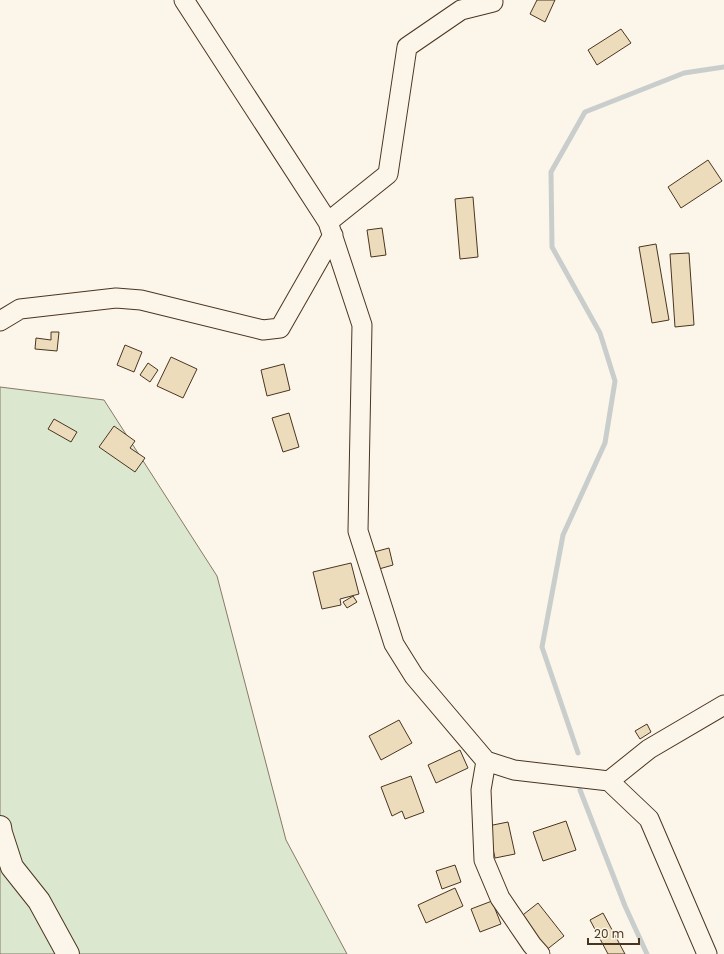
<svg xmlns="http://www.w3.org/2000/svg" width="724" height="954" font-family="Poppins,sans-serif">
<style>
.green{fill:#dce7d0;stroke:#887966}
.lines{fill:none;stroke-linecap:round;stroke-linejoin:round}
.stream{stroke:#c9cecd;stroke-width:5}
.building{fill:#ecdcbc;stroke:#4a3520}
.minor-casing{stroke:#4a3520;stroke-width:21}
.major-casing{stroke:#4a3520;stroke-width:24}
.minor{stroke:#fbf6e9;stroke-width:19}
.major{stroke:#fbf6e9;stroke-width:22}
</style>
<rect width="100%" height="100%" fill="#fbf6e9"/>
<path class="green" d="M0 387 104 400 217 576 286 840 347 954H0Z"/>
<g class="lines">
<path class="stream" d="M578 753 542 647 563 535 605 443 615 381 600 333 552 247 551 172 585 112 684 73 724 67
M580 790 625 906 647 954"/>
</g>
<path class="building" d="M537 0H555L545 22 530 14Z
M621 29 631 43 597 65 588 50Z
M708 160 722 181 681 208 668 187Z
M473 197 478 257 460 259 455 199Z
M382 228 386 255 371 257 367 230Z
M656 244 669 320 652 323 639 247Z
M689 253 694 325 675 327 670 254Z
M51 332H59L57 351 35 349 36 338 51 340Z
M125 345 142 352 134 372 117 365Z
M171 357 197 369 183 398 157 386Z
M148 363 158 370 150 382 140 375Z
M284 364 290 390 267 396 261 370Z
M289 413 299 447 283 452 272 418Z
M54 419 77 432 71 442 48 429Z
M114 426 135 441 130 448 145 458 135 472 99 447Z
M389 548 393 565 379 569 374 552Z
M351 563 359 594 340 599 341 605 322 609 313 572Z
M353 596 357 602 347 608 343 602Z
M399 720 412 743 381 760 369 736Z
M647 724 651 732 640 739 635 731Z
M460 750 468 768 436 783 428 765Z
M411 776 424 812 405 819 402 811 392 816 381 787Z
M566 821 576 850 543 861 533 832Z
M508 822 515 854 495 858 488 826Z
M455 865 461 882 442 889 436 871Z
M455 888 463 906 426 923 418 905Z
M492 901 501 924 480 932 471 909Z
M538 903 564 936 545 951 519 918Z
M603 913 625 954H608L590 920Z"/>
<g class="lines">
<defs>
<path id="minor" d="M184 0 328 222 362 325 358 531 394 644 414 676 486 761 514 770 609 781 649 819 707 954
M328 222 388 174 407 47 461 10 493 2
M0 321 20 309 116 298 141 300 263 330 280 328 333 235
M486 761 481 790 484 860 500 898 532 945 540 954
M609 781 649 749 724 705"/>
<path id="major" d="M0 827 1 833 12 867 39 901 68 954"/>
</defs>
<use href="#minor" class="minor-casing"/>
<use href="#major" class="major-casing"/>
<use href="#minor" class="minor"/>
<use href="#major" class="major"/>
</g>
<path d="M588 938v6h51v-6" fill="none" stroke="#4a3520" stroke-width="2"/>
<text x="594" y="938" font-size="12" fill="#4a3520" stroke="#fbf6e9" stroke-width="3" paint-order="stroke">20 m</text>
</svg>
